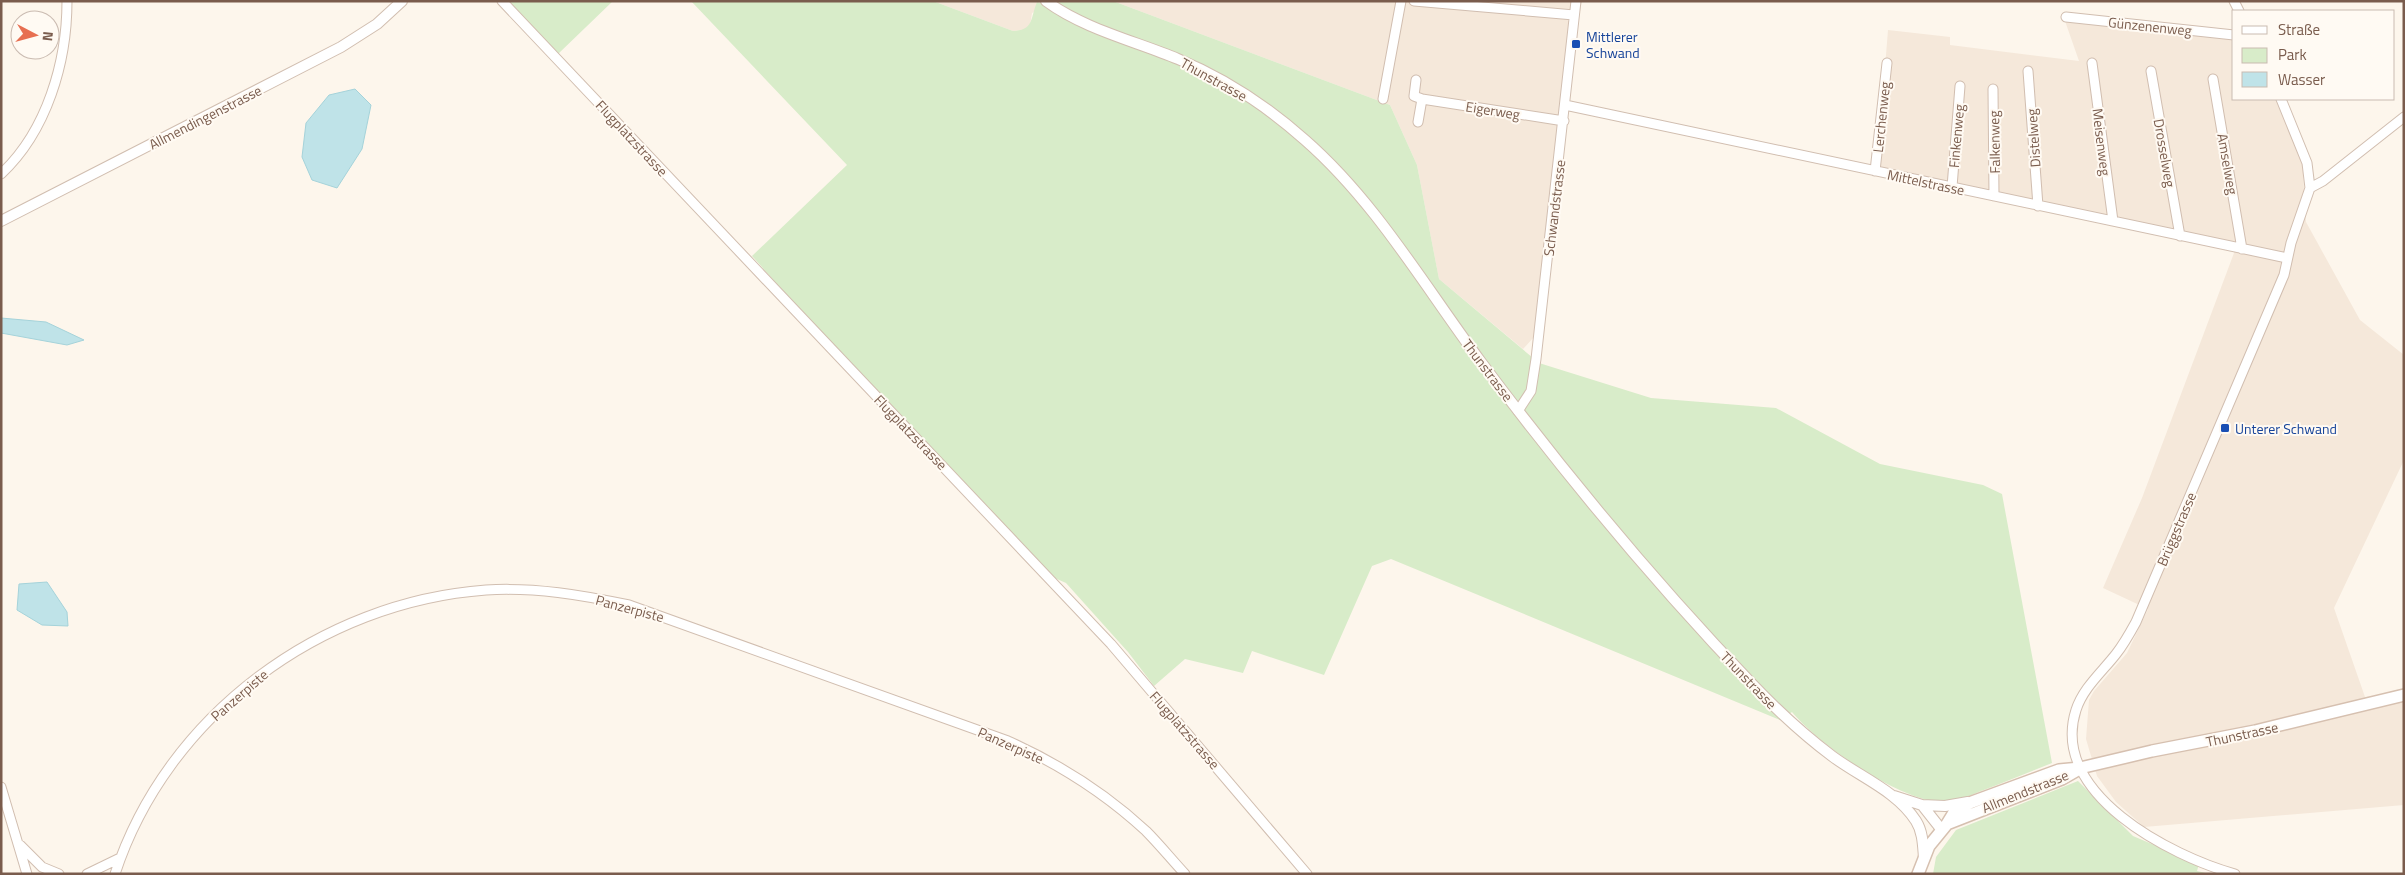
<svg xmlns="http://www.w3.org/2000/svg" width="2405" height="875" font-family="'Titillium Web',sans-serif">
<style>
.residential{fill:#f5e8da}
.green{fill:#d8ecc9}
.water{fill:#bfe3e8;stroke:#a5d3da}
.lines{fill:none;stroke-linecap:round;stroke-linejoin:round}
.minor-casing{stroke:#d1beb0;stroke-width:11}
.tertiary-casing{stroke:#d1beb0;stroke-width:12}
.secondary-casing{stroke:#d6c0b0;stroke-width:14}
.minor{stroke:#fff;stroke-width:9}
.tertiary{stroke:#fff;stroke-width:10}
.secondary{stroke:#fff;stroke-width:11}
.transit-dot{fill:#1a4fb4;stroke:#fffaf3;stroke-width:2}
.labels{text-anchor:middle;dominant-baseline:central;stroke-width:4;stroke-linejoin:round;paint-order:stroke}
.street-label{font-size:14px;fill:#7a5c4d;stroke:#fffaf3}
.transit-label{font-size:14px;fill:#164399;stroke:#fffaf3;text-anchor:start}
</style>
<rect width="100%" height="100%" fill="#fdf6ec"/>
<path class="residential" d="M933 1H1059L1032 13 1030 26 1024 30 1013 31Z
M1113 1H1582L1562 107 1534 337 1523 349 1439 279 1417 165 1390 105Z
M2065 21 2234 37V99H2277L2302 156 2306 222 2360 320 2404 355V460L2334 608 2365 697 2404 694V805L2144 827 2116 802 2097 776 2086 739 2089 700 2094 691 2127 653 2148 609 2103 588 2142 498 2237 245 1877 168 1888 30 1950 37V45L2079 61Z"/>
<path class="green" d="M509 1H613L558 54Z
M691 1H933L1013 31C1034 30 1030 19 1037 2L1048 5 1059 1H1113L1390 105 1417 165 1439 279 1539 363 1651 398 1776 408 1880 464 1983 485 2002 494 2052 763C2029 772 2005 782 1981 791 1973 794 1962 800 1953 802 1909 809 1819 745 1792 712L1780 720 1391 559 1372 566 1324 675 1252 651 1243 673 1185 659 1154 686 1128 652 1066 583 1032 568 752 256 847 165Z
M2078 781 2133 836 2199 864 2197 871 2210 874H1933L1936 857 1956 830Z"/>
<path class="water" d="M355 89 371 105 362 149 337 188 312 180 302 157 306 123 329 95Z
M1 318 46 322 84 340 67 345 1 333Z
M47 582 67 612 68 626 42 625 17 610 19 584Z"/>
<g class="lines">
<defs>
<path id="minor" d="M502 1 1111 644 1307 874
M1414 1 1574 15
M2234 1 2239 11
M2066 17 2234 35
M2092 63 2113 221
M2028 71 2038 206
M2151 71 2180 236
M2213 79 2242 249
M1416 80 1414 96 1422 99 1564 121
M1993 89 1994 196
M1383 99 1401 1
M1565 105 2287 258
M1418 122 1422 99
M1875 171 1887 63
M1 174C47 131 67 62 67 1
M1952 187 1960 86
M2310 188 2323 181 2404 117
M1518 411 1531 391 1536 359 1576 1
M1 787 27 874
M20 845 42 867 59 874
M87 874 120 858
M115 874C167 715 321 602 486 590 535 587 582 595 629 605L1008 741C1057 763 1106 794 1146 831 1159 844 1172 860 1185 874
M2235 874C2171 856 2049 794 2076 710 2083 688 2102 672 2116 654 2124 644 2130 633 2136 622L2284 275 2291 243 2310 188 2307 163 2281 99"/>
<path id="tertiary" d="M1046 1C1084 29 1135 41 1178 59 1224 78 1268 107 1305 140 1376 202 1425 287 1481 362 1565 474 1655 583 1753 685 1777 710 1804 735 1832 756 1860 777 1897 791 1916 821 1923 832 1923 846 1924 858
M1 221 341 47 377 24 402 1
M1894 796 1922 805 1941 829
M1922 805 1945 806 1968 802"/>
<path id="secondary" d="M1947 824 1955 811 1972 802 2059 770 2080 768 2152 751 2255 731 2404 695
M1918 874 1929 846 1947 824 2062 779 2076 771"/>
</defs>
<use href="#minor" class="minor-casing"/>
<use href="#tertiary" class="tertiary-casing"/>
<use href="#secondary" class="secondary-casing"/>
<use href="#minor" class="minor"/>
<use href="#tertiary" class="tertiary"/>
<use href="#secondary" class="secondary"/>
</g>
<g class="transit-dot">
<rect x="1571" y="39" width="10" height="10" rx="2.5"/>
<rect x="2220" y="423" width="10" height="10" rx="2.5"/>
</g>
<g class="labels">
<g class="street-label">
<text transform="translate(2150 26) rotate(6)">Günzenenweg</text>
<text transform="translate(1214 79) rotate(29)">Thunstrasse</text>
<text transform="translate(1493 110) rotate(9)">Eigerweg</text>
<text transform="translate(205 117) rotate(-27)">Allmendingenstrasse</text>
<text transform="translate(1881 117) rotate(-84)">Lerchenweg</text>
<text transform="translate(1956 136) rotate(-85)">Finkenweg</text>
<text transform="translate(632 138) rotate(47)">Flugplatzstrasse</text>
<text transform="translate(2033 138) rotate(-94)">Distelweg</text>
<text transform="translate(1994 142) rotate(-91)">Falkenweg</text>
<text transform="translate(2102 142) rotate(83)">Meisenweg</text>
<text transform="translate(2165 153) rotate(80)">Drosselweg</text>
<text transform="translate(2228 164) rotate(80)">Amselweg</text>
<text transform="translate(1926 182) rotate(12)">Mittelstrasse</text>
<text transform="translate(1554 208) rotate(-83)">Schwandstrasse</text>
<text transform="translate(1488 370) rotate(53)">Thunstrasse</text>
<text transform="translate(911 432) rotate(46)">Flugplatzstrasse</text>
<text transform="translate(2176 529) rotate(-67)">Brüggstrasse</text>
<text transform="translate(630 608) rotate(15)">Panzerpiste</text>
<text transform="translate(1749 680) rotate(46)">Thunstrasse</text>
<text transform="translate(239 695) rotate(-41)">Panzerpiste</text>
<text transform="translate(1185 730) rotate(49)">Flugplatzstrasse</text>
<text transform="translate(2242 734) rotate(-12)">Thunstrasse</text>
<text transform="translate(1011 745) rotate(24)">Panzerpiste</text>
<text transform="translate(2025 791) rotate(-22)">Allmendstrasse</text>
</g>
<g class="transit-label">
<text x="1586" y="36">Mittlerer<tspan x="1586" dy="16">Schwand</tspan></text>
<text x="2235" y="428">Unterer Schwand</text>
</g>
</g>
<rect width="2405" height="875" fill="none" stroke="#7a5c4d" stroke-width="5"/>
<rect x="2232" y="10" width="162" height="90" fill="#fffaf3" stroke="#cabbb1"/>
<rect x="2242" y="26" width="25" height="8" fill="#ffffff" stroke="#cabbb1"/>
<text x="2278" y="35" font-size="15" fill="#7a5c4d">Straße</text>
<rect x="2242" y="48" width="25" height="15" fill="#d8ecc9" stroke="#cabbb1"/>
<text x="2278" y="60" font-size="15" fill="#7a5c4d">Park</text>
<rect x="2242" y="72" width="25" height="15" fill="#bfe3e8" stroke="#cabbb1"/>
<text x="2278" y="85" font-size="15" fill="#7a5c4d">Wasser</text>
<g transform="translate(35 35) rotate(96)"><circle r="24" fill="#fffaf3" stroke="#cabbb1"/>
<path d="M0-4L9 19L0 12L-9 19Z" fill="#e76f51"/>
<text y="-8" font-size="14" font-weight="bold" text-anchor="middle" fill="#7a5c4d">N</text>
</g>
</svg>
